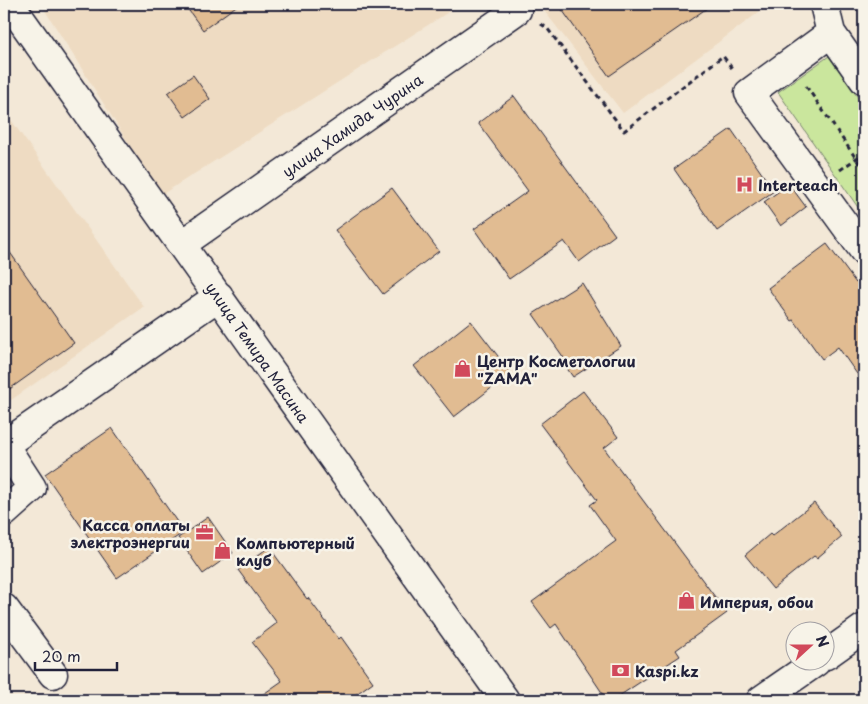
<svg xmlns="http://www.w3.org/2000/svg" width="868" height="704" font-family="'Playpen Sans',sans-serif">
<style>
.built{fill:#eedbc2}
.green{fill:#cae69d;stroke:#76846c}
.building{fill:#e1bc92;stroke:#22223b}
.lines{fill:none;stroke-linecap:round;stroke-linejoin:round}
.minor-casing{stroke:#22223b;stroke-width:31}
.path{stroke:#22223b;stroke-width:3;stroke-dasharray:5 4;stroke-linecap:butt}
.minor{stroke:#f7f3e8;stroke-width:28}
.labels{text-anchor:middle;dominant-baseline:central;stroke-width:5;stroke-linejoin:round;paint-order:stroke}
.street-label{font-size:15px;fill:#22223b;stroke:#f7f3e8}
.poi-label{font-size:15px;font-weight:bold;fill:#22223b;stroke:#f7f3e8;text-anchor:start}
</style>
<rect width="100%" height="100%" fill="#f3e8d7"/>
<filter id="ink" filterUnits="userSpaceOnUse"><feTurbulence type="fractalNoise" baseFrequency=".02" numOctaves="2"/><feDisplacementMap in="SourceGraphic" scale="10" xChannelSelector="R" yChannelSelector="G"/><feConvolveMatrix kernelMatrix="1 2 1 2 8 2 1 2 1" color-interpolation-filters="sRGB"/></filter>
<g filter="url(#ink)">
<path class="built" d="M41 4H461L161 195Z
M539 4H770L623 113Z
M4 110 144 307 4 405Z"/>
<path class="green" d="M829 56 864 106V216L778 92Z"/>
<path class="building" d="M184 4H239L203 30Z
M558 4H713L609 76Z
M193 75 210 99 185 117 168 93Z
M514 96 615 235 579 262 564 241 509 279 474 229 528 191 478 123Z
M731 129 774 191 717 231 674 169Z
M789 184 806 207 781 226 764 202Z
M392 188 439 251 383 294 335 230Z
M4 244 74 343 4 393Z
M827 244 856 283 864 277V384L838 347 822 359 794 320 792 321 768 288Z
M582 283 621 346 573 377 561 360 564 358 533 314Z
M471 321 511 373 454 417 414 366Z
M583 391 618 437 604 448 727 613 676 650 680 656 613 700H607L556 624 551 628 532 602 616 541 590 505 597 500 540 424Z
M112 428 184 532 117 578 45 474Z
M814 503 842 537 817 558 814 556 773 589 745 555 770 534 772 536Z
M208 517 233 553 203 574 178 538Z
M269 547 307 599 308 598 339 639 341 637 373 682 348 700H255L282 681 252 642 277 623 238 570Z"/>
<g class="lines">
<defs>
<path id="minor" d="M10 4 505 700
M824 4 831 33 864 80
M831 33 749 93 864 251
M182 244 517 10 518 4
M4 445 219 296
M4 445 32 488 4 513
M4 608 53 674
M826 655 864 628
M761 700 816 662"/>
</defs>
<use href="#minor" class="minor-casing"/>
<path class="path" d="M541 24 547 28 624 131 723 56 734 71
M806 86 864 170
M840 170 864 153"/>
<use href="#minor" class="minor"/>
</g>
</g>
<defs>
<symbol id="hospital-bare" viewBox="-9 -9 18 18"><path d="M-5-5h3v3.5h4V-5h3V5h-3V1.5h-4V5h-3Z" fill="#d1495b" stroke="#f7f3e8" stroke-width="2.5" paint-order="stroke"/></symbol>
<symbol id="shop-bare" viewBox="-9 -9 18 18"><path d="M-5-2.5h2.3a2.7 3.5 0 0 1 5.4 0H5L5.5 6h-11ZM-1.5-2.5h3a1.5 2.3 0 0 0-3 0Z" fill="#d1495b" stroke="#f7f3e8" stroke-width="2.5" paint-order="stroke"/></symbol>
<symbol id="office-bare" viewBox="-9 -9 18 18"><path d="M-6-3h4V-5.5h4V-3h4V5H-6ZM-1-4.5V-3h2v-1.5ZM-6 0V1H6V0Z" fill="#d1495b" stroke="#f7f3e8" stroke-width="2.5" paint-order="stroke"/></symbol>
<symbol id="bank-bare" viewBox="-9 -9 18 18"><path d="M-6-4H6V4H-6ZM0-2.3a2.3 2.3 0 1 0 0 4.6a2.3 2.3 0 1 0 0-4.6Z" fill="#d1495b" stroke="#f7f3e8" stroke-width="2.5" paint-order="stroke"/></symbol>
</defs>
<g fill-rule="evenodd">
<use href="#hospital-bare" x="732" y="172" width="25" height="25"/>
<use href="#shop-bare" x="450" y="356" width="25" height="25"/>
<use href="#office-bare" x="192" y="520" width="25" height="25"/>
<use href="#shop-bare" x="210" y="538" width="25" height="25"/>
<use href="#shop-bare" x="674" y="588" width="25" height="25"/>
<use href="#bank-bare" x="608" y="658" width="25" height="25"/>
</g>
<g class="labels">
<g class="street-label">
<text transform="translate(352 125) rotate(-35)">улица Хамида Чурина</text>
<text transform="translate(258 352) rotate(55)">улица Темира Масина</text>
</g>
<g class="poi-label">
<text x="758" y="184">Interteach</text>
<text x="477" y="360">Центр Косметологии<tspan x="477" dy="17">"ZAMA"</tspan></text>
<text x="190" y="524" text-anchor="end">Касса оплаты<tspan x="190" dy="17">электроэнергии</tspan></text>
<text x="236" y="542">Компьютерный<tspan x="236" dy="17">клуб</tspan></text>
<text x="700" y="601">Империя, обои</text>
<text x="635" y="670">Kaspi.kz</text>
</g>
</g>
<rect width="868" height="704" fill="none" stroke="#f7f3e8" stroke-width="20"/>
<rect x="10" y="10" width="848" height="684" fill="none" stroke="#22223b" stroke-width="2" filter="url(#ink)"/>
<g transform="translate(810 646) rotate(69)"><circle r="24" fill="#f7f3e8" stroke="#a29fa3"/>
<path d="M0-4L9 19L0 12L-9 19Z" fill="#d1495b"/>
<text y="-8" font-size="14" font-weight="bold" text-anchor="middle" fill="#22223b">N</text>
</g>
<path d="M35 662v8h82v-8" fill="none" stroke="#22223b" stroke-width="2.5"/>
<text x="42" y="662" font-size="15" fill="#22223b" stroke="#f7f3e8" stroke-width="4" paint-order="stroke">20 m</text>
</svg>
